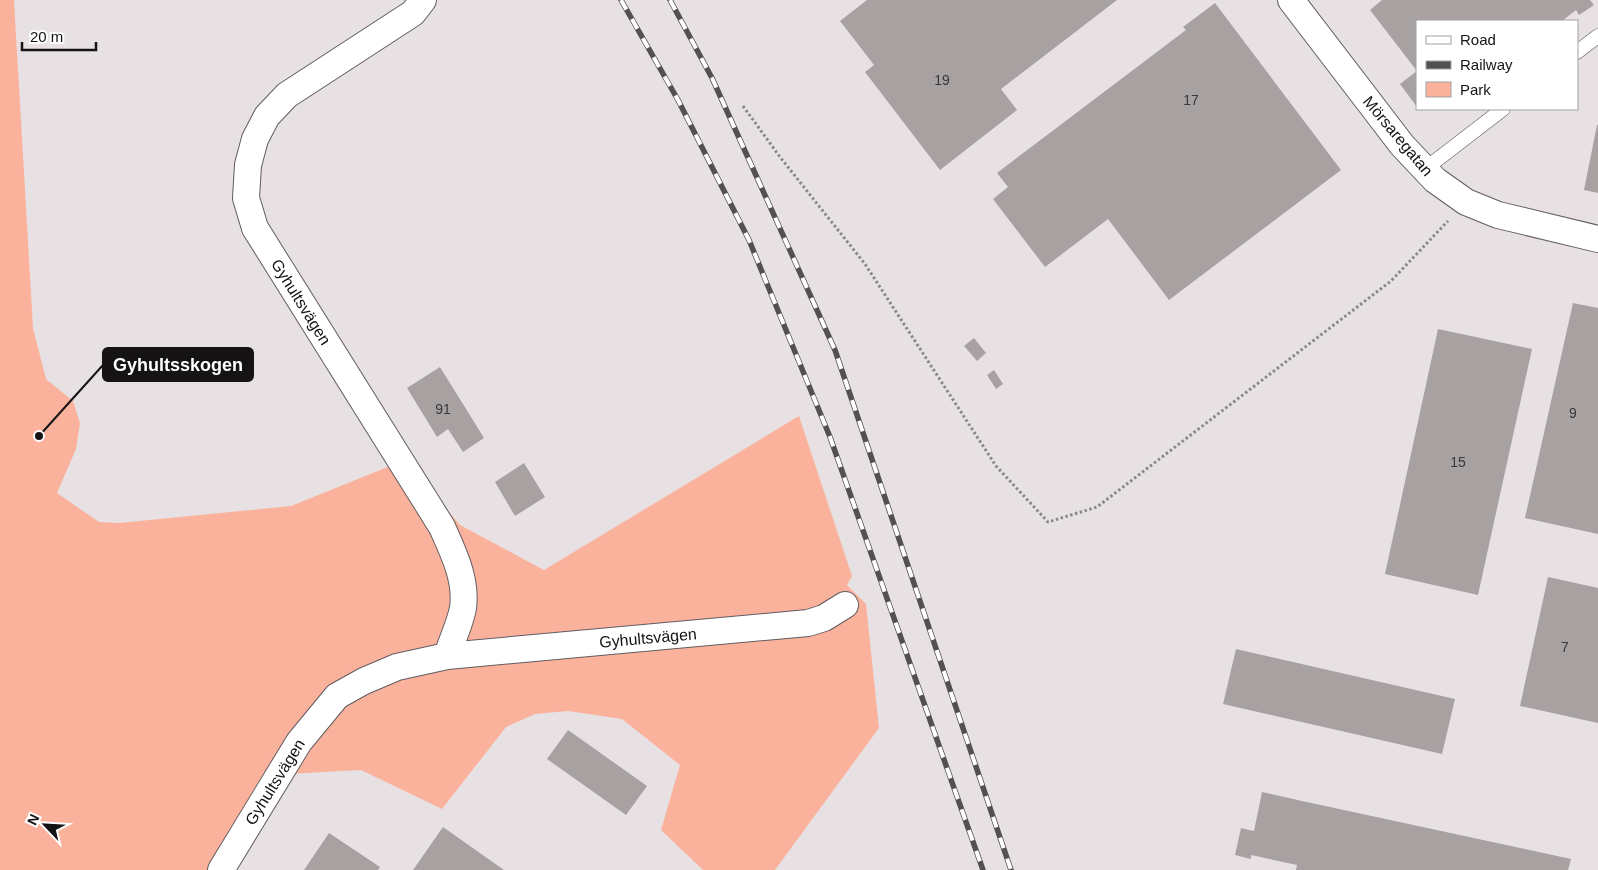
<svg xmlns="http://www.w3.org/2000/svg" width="1598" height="870" font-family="Arial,sans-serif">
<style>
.green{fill:#fbb29d}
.building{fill:#a8a1a2}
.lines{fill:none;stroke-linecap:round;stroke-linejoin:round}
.service-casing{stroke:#615c5f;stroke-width:15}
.minor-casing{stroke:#615c5f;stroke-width:28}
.path{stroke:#8b8789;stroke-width:3;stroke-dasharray:2.5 2.5;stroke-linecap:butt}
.service{stroke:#fff;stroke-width:14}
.minor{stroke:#fff;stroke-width:26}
.rail-casing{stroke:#535051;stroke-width:5.5}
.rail{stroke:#fff;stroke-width:4;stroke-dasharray:11;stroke-linecap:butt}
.labels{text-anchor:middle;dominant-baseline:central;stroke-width:5;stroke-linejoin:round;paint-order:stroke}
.number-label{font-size:14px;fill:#3a3638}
.street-label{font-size:16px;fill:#151314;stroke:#fff}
.leader{fill:none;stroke:#151314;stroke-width:2}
.callout-dot{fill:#151314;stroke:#fff;stroke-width:2}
.callout{fill:#151314;stroke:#151314;stroke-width:2}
.callout-label{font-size:18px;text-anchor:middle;font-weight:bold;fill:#fff}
</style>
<rect width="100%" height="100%" fill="#e7e1e4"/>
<path class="green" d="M0 0H14L33 328 46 379 73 401 80 423 76 449 57 493 99 522 119 523 291 506 405 460 460 525 544 570 799 416 852 576 847 585 866 604 879 728 775 870H703L661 830 680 765 622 719 568 711 535 714 506 727 442 809 361 770 288 774 227 870H0Z"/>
<path class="building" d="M867 0H1117L1001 89 1017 110 940 170 865 72 874 65 840 21Z
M1382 0H1590L1594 5 1579 15 1576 10 1562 21H1417V107L1400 84 1417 71 1370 10Z
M1215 3 1341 170 1169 300 1108 219 1045 267 993 199 1008 187 997 173 1186 30 1183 27Z
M1597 125H1598V193L1584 190Z
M1573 303 1598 308V534L1525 518Z
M1438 329 1532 349 1478 595 1385 574Z
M974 338 986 353 977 361 964 346Z
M440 367 484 438 463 452 448 429 437 437 407 388Z
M994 370 1003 384 996 389 987 375Z
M524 463 545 497 515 516 495 482Z
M1548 577 1598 588V723L1520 706Z
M1236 649 1455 699 1442 754 1223 704Z
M568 730 647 786 626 815 547 759Z
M1262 792 1302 801 1571 859 1568 870H1296L1297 865 1251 855V859L1235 855 1241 828 1254 831Z
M443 827 504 870H413Z
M329 833 380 867 378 870H304Z"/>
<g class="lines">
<defs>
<path id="service" d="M1577 52 1598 36
M1425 169 1503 109"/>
<path id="minor" d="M423 0 413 13 287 95 267 116 255 139 248 165 246 198 255 228 442 527C453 552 467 579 463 608 460 624 452 640 447 656
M1291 0 1402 145 1435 180 1466 202 1498 215 1598 239
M221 870 299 742 337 696 364 681 397 667 447 656 808 623 824 618 845 605"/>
</defs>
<use href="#service" class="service-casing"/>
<use href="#minor" class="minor-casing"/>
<path class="path" d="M743 106 780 157 865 264 996 466 1048 522 1097 507 1391 281 1448 221"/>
<use href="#service" class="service"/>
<use href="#minor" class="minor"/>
<defs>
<path id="rail" d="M621 0 678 100 749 240 830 437 983 870
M670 0 712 78 835 350 1011 870"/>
</defs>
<use href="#rail" class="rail-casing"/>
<use href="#rail" class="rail"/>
</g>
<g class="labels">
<g class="number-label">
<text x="942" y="80">19</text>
<text x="1191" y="100">17</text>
<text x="443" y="409">91</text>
<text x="1573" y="413">9</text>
<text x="1458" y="462">15</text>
<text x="1565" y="647">7</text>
</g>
<g class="street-label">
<text transform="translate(1398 136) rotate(50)">Mörsaregatan</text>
<text transform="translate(301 302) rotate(58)">Gyhultsvägen</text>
<text transform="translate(648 638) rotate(-5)">Gyhultsvägen</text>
<text transform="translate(275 782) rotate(-58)">Gyhultsvägen</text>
</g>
</g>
<path class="leader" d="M39 436L103 365"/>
<circle class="callout-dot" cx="39" cy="436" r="5"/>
<rect class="callout" x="103" y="348" width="150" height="33" rx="5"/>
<g class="callout-label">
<text x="178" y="371">Gyhultsskogen</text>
</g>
<rect x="1416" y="20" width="162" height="90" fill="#ffffff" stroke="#a1a1a1"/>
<rect x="1426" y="36" width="25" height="8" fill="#ffffff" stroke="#a1a1a1"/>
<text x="1460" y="45" font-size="15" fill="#151314">Road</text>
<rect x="1426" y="61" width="25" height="8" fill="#535051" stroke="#a1a1a1"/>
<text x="1460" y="70" font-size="15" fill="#151314">Railway</text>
<rect x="1426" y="82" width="25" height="15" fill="#fbb29d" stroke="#a1a1a1"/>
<text x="1460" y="95" font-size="15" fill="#151314">Park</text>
<g transform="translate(45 825) rotate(295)" stroke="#ffffff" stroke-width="4" paint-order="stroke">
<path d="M0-4L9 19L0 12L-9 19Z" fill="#151314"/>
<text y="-8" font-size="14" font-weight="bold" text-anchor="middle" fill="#151314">N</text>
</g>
<path d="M22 42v8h74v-8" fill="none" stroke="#151314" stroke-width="2.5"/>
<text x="30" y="42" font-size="15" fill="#151314" stroke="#ffffff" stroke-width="4" paint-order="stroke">20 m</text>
</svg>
